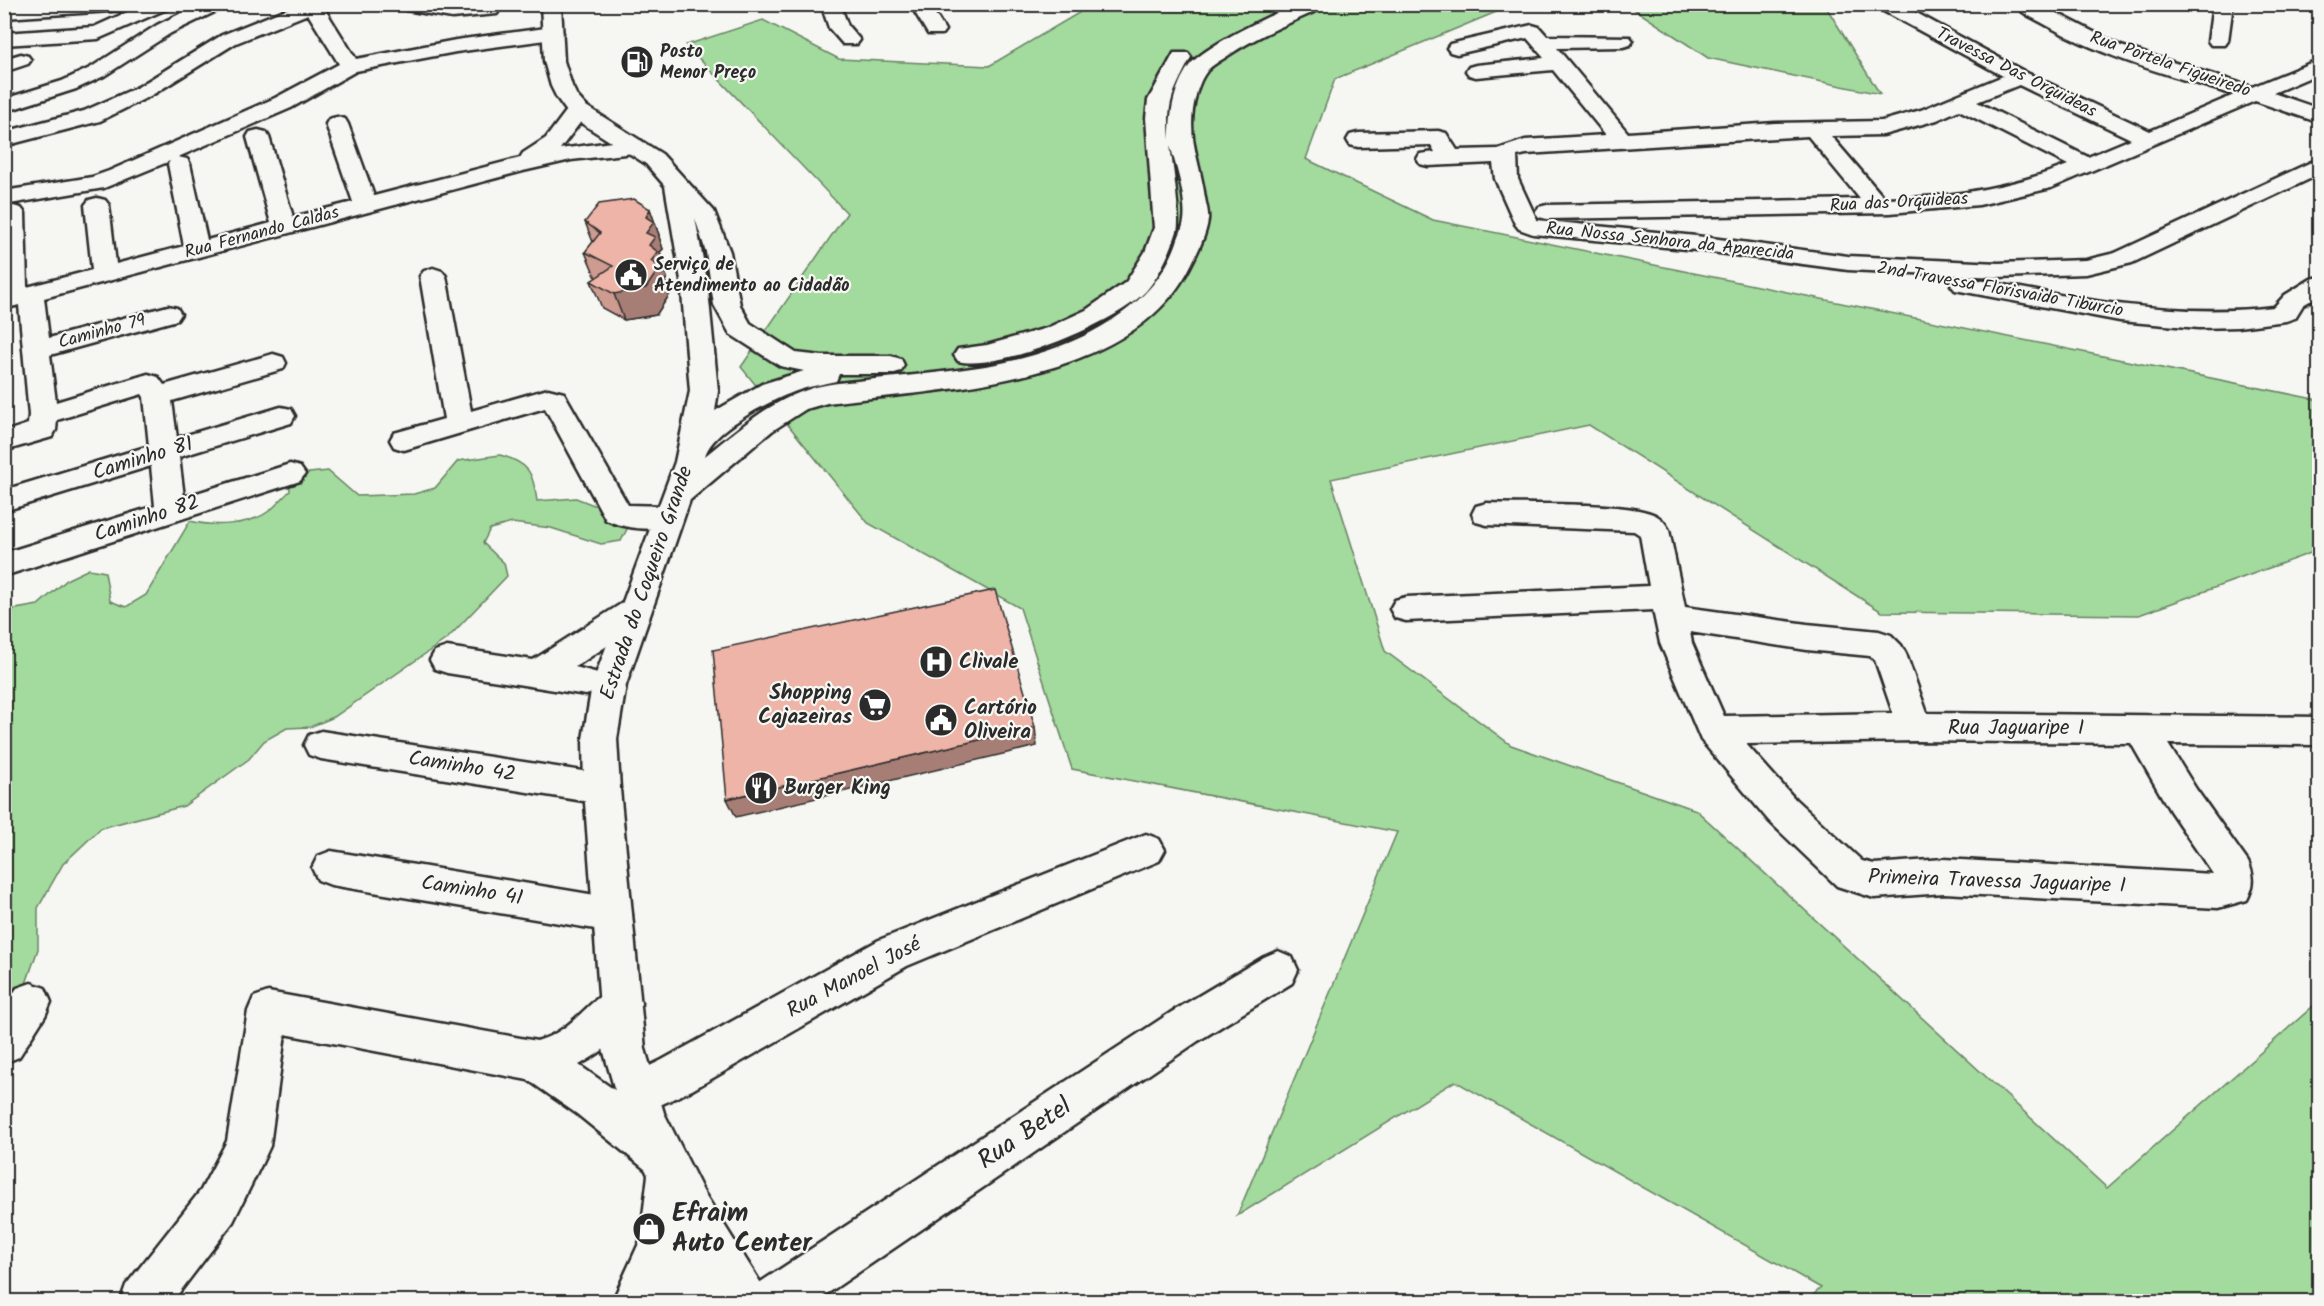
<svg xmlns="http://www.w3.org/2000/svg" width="2324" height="1306" font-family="Kalam,sans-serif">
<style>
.green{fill:#a3da9d;stroke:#678264;stroke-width:1.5}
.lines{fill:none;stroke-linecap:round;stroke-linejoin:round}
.minor-casing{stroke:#2b2b2b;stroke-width:5}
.major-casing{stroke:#2b2b2b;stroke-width:5}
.minor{fill:#f6f6f2;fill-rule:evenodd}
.major{fill:#f6f6f2;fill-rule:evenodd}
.wall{fill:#cd9b90;stroke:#2b2b2b;stroke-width:1.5}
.shaded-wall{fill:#a77e76;stroke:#2b2b2b;stroke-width:1.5}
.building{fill:#eeb4a8;stroke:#2b2b2b;stroke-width:1.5}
.labels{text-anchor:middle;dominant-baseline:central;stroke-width:4.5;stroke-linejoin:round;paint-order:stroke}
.far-poi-label{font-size:18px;font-weight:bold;fill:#2b2b2b;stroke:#f6f6f2;text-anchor:start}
.far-street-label{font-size:18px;fill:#2b2b2b;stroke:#f6f6f2}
.street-label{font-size:21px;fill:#2b2b2b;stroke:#f6f6f2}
.poi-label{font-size:21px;font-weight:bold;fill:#2b2b2b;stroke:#f6f6f2;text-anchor:start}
.near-street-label{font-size:26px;fill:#2b2b2b;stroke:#f6f6f2}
.near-poi-label{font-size:26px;font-weight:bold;fill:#2b2b2b;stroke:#f6f6f2;text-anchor:start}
</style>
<rect width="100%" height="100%" fill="#f6f6f2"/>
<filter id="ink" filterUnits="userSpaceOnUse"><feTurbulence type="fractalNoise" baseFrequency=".0167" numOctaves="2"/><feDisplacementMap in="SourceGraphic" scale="12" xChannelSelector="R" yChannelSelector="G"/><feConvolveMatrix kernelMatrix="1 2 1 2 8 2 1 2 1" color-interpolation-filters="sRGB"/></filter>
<g filter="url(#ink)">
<path class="green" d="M1092 5H1513L1335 79 1306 159 1433 220 2319 400V550L2139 615 1882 612 1589 425 1331 479 1385 651 1511 745 1696 810 2107 1188 2319 1001V1301H1806L1821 1288 1455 1081 1237 1216 1397 832 1072 769 1020 608 868 523 741 367 847 213 686 45 763 20 839 59 989 66Z
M1585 5H1825L1880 94 1708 58 1628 5Z
M500 455C529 463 533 472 537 501L576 498 622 516 628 527 621 541 601 544 551 528 512 523 490 529 483 543 504 563 507 576 448 638 334 717 310 727 287 728 264 741 249 759 184 806 101 828 63 864 38 908V949L21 998 5 1013V611L38 605 68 579 89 569 105 572 110 601 126 607 146 595 190 521C213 527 249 526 269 511 277 505 283 497 290 491L289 478 309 473 328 471 357 496 414 494 435 488 458 461Z"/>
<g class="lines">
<defs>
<path id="minor" d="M30 4H135L133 8 126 10 4 18V6Z
M145 4H171L169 8 98 39 4 45V33L94 27Z
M200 4H225L223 8 171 33 104 76 76 89 4 112V99L62 81 90 68 157 25Z
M299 4H326L324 8 356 59 456 40 553 27 560 29 563 33 560 37 553 39 456 52 356 71 291 108 178 157 187 159 190 164 207 240 271 223 247 137 250 132 258 130 266 132 269 137 293 217 353 202 326 124 329 119 337 117 345 119 348 124 374 196 520 158 523 153 546 138 570 106 578 105 586 106 589 111 560 149 634 139 642 141 645 146 642 151 634 153 571 160 523 171 44 298 49 338 168 306 177 308 181 314 177 320 50 355 56 402 148 374 158 377 164 385 273 354 283 357 286 363 283 369 172 401 177 438 281 407 291 409 295 416 291 423 179 457 184 497 290 464 300 467 305 474 300 481 4 576V553L155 506 151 466 4 511V490L149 446 144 397 142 394 57 420 56 430 52 437 4 451V432L28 424 29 415 19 305 4 309V208L13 206 21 208 25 213 27 287 92 270 85 205 89 200 97 198 105 200 109 205 116 264 184 246 168 164 170 161 104 188 4 205V191L92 177 109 171 275 98 339 64 308 14 236 43 152 95 100 121 4 146V132L84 111 138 87 222 35Z
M397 4H503L497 14 452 18 406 10 399 8Z
M821 4H840L848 26 860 40 857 44H843L829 28Z
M910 4H929L945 30 942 34H928Z
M1876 4H1900L2027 73 2150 131 2234 95C2169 75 2105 58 2046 25 2036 19 2021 14 2015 4H2039L2121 46 2252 87 2320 59V73L2273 93 2320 109V123L2255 101 2051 188 1979 205 1890 213 1547 219 1539 217 1535 212 1539 207 1547 205 1860 199 1808 136 1526 154 1517 156 1518 179 1537 220 1696 236 1848 256 1998 263 2086 260 2115 253 2320 158V174L2132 263 2086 274 1998 277 1848 270 1696 250 1533 234 1519 229 1515 224 1495 179 1493 163 1428 166 1420 164 1417 159 1420 154 1435 152 1431 145 1358 147 1350 145 1347 140 1350 135 1358 133 1438 131 1446 133 1457 150 1498 149 1525 140 1606 135 1553 70 1476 77 1469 75 1466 71 1469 67 1476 65 1544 58 1527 38 1457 54 1450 52 1447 48 1450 44 1532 25 1539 27 1547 36 1630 37 1633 41 1630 45 1623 47 1557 48 1628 133 1775 123 1882 121 1921 110 2003 76 1878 8ZM2019 85 2131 139 2088 157 1977 102ZM1959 110 2068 165C2010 188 1947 198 1885 199L1831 136 1883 135 1937 120Z
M2213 4H2233L2228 41 2225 45H2211L2208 41Z
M21 54 28 56 31 60 28 64 4 72V59Z
M433 268 442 271 446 276 471 411 548 389 564 393 628 505 668 506 679 509 683 517 679 525C655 531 628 530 606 520L545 408 404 450 394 447 390 440 394 433 444 419 420 276 424 271Z
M1964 277C2067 297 2168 319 2274 307L2285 295 2311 279 2320 277V295L2303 305 2295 318 2286 321 2238 327 2199 328 2120 321 1955 290 1951 285 1955 280Z
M1487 503C1522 505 1632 501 1657 516 1663 520 1666 524 1669 530L1685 607 1807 624 1879 631 1891 635 1901 645 1906 654 1927 713 2320 717V745L2168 744 2196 789 2248 862C2255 877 2254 886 2247 900L2218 908 1944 893 1874 898 1837 886 1769 821 1701 740 1660 643 1653 610 1406 621 1395 618 1390 609 1395 600 1406 597 1649 586 1640 535 1634 531 1487 525 1476 522 1472 514 1476 506ZM1690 632 1807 650 1870 656 1875 660 1893 713 1724 716 1692 643ZM1915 741 2131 743 2170 811 2213 874 1944 859 1874 864 1862 861 1795 799 1746 744Z
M635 599 646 602 651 611 646 620 575 667 598 673 603 682 598 691 586 695 447 673 435 669 430 660 435 651 447 647 533 660 624 602Z
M321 731 602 774 615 778 620 789 615 800 602 804 321 759 309 755 304 745 309 735Z
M1146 834 1159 839 1165 850 1159 861 907 966 692 1090 643 1113 676 1140 683 1155 676 1170 661 1177 646 1170 577 1114 528 1080 285 1034 270 1146 263 1161 233 1222 172 1302H120L126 1285 201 1190 227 1141 248 1011 254 997 268 992 537 1041C576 1030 588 997 621 984L635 989 641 1003C630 1030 605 1051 579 1065L616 1091 621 1080 662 1060 879 940Z
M331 851 613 898 627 903 632 915 627 927 613 932 331 885 318 880 312 868 318 856Z
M1278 951 1292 957 1298 970 1292 983 1198 1041 815 1302H750L756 1285 1170 1013 1264 957Z
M31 983 45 988 51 1002 45 1016 19 1057 4 1063V1007L17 988Z"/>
<path id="major" d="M541 4H561L564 61 572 86 577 96 586 106 662 154 714 211 730 252 740 305 750 323 796 353 822 356H891L901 359 904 365 901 371 891 374H839L836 381C823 384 811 386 799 390 773 399 712 429 705 456 741 427 771 400 816 387 832 383 849 382 866 380 903 376 941 373 979 367 1053 356 1150 321 1177 242 1179 235 1183 228 1184 221 1187 199 1176 166 1170 145 1172 162 1181 218 1177 231 1171 251 1159 276 1146 291 1117 323 998 372 958 361L954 355 958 349 987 345 1047 328 1086 310 1126 282 1145 252 1154 228 1146 118 1148 100 1174 53H1188L1191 57C1174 92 1166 100 1170 140 1170 113 1173 89 1189 66 1202 48 1276 11 1298 5 1306 3 1317 4 1325 4L1323 8C1289 23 1257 36 1226 57 1220 61 1212 65 1207 71 1202 77 1198 87 1196 95 1185 136 1200 159 1205 198 1206 204 1209 213 1208 220 1206 236 1197 253 1190 267 1130 385 942 389 827 403L806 409 772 431 690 500 626 685 617 739 620 789 645 1049 664 1113 703 1191 762 1285 768 1302H718L715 1296 708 1302 613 1300 640 1241 648 1175 624 1122 603 1049 584 789 583 739 592 685 675 462 690 391 681 280 665 186 646 164 570 116 557 98 551 86 544 61ZM695 218 706 252 714 305 730 334 780 366 804 371 762 384 715 411 718 391 707 280Z"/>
</defs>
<use href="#minor" class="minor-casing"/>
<use href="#major" class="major-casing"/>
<use href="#minor" class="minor"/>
<use href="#major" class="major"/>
</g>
<path class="wall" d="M650 209 659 235V237L663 249 660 252 664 264 663 265 667 278 665 281 670 294 656 315 624 320 602 308 591 281 596 278 585 252 593 242 585 222Z"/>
<path class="shaded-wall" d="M650 209 659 235V237L663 249 660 252 664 264 663 265 667 278 665 281 670 294 656 315 624 320 614 294 651 261 649 245 646 233V217Z
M1035 727 1037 746 736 817 727 799Z"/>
<path class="building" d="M634 199 650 209 646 217 654 222 646 233 655 237 649 245 658 252 651 261 660 267 646 288 614 294 591 281 613 266 585 252 600 233 585 222 599 204Z
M995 590 1035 727 727 799 713 650Z"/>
</g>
<defs>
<symbol id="fuel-disc" viewBox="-11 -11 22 22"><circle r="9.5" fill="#2b2b2b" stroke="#f6f6f2"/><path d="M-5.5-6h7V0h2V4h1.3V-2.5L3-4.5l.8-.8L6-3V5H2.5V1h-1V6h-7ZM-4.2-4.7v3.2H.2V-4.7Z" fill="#fff"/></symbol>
<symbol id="civic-disc" viewBox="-11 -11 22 22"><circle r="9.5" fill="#2b2b2b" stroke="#f6f6f2"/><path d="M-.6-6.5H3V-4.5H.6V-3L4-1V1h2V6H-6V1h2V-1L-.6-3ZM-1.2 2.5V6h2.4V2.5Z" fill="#fff"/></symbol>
<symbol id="hospital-disc" viewBox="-11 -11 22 22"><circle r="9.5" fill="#2b2b2b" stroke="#f6f6f2"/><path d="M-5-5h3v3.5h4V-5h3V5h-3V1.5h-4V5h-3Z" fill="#fff"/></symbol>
<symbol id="supermarket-disc" viewBox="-11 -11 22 22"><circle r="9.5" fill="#2b2b2b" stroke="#f6f6f2"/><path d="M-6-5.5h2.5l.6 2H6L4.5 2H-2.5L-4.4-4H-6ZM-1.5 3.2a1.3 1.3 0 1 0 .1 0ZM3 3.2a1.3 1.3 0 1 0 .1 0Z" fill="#fff"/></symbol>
<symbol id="restaurant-disc" viewBox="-11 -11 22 22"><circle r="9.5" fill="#2b2b2b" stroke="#f6f6f2"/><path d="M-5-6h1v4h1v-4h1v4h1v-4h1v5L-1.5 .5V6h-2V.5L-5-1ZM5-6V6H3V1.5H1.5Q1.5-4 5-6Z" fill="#fff"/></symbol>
<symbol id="shop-disc" viewBox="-11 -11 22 22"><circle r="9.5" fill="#2b2b2b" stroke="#f6f6f2"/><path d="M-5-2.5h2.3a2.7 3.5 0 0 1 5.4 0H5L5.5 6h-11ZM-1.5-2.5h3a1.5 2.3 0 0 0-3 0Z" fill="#fff"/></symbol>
</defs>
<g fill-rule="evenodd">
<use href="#fuel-disc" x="618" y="43" width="38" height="38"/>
<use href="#civic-disc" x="612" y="256" width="38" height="38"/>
<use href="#hospital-disc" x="917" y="643" width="38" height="38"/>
<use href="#supermarket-disc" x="856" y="686" width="38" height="38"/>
<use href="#civic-disc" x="922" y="701" width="38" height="38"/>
<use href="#restaurant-disc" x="742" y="769" width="38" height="38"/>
<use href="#shop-disc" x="630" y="1210" width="38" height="38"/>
</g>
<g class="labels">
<g class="far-poi-label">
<text x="660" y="52">Posto<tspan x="660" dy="21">Menor Preço</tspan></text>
<text x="654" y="265">Serviço de<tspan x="654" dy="21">Atendimento ao Cidadão</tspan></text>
</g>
<g class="far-street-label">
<text transform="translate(2170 65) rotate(19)">Rua Portela Figueiredo</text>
<text transform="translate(2016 73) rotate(27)">Travessa Das Orquideas</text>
<text transform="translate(1899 203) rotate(-3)">Rua das Orquideas</text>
<text transform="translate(262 233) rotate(-15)">Rua Fernando Caldas</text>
<text transform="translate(1670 242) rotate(6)">Rua Nossa Senhora da Aparecida</text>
<text transform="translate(2000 290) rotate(10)">2nd Travessa Florisvaido Tiburcio</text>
<text transform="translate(102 332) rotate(-15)">Caminho 79</text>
</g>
<g class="street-label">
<text transform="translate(143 459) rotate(-17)">Caminho 81</text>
<text transform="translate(147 519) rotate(-18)">Caminho 82</text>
<text transform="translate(647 583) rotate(-71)">Estrada do Coqueiro Grande</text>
<text x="2016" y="728">Rua Jaguaripe I</text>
<text transform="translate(462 767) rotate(9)">Caminho 42</text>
<text transform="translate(1997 882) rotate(2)">Primeira Travessa Jaguaripe I</text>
<text transform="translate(472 891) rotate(9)">Caminho 41</text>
<text transform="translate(854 978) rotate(-28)">Rua Manoel José</text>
</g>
<g class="poi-label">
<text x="959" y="662">Clivale</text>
<text x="852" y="693" text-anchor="end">Shopping<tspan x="852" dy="24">Cajazeiras</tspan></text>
<text x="964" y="708">Cartório<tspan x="964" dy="24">Oliveira</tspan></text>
<text x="784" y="788">Burger King</text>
</g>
<g class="near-street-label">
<text transform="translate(1025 1134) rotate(-34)">Rua Betel</text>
</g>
<g class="near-poi-label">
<text x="672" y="1214">Efraim<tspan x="672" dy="30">Auto Center</tspan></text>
</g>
</g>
<rect width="2324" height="1306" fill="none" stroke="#f6f6f2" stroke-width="24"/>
<rect x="12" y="12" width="2300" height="1282" fill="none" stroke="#2b2b2b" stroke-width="2" filter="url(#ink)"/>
</svg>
